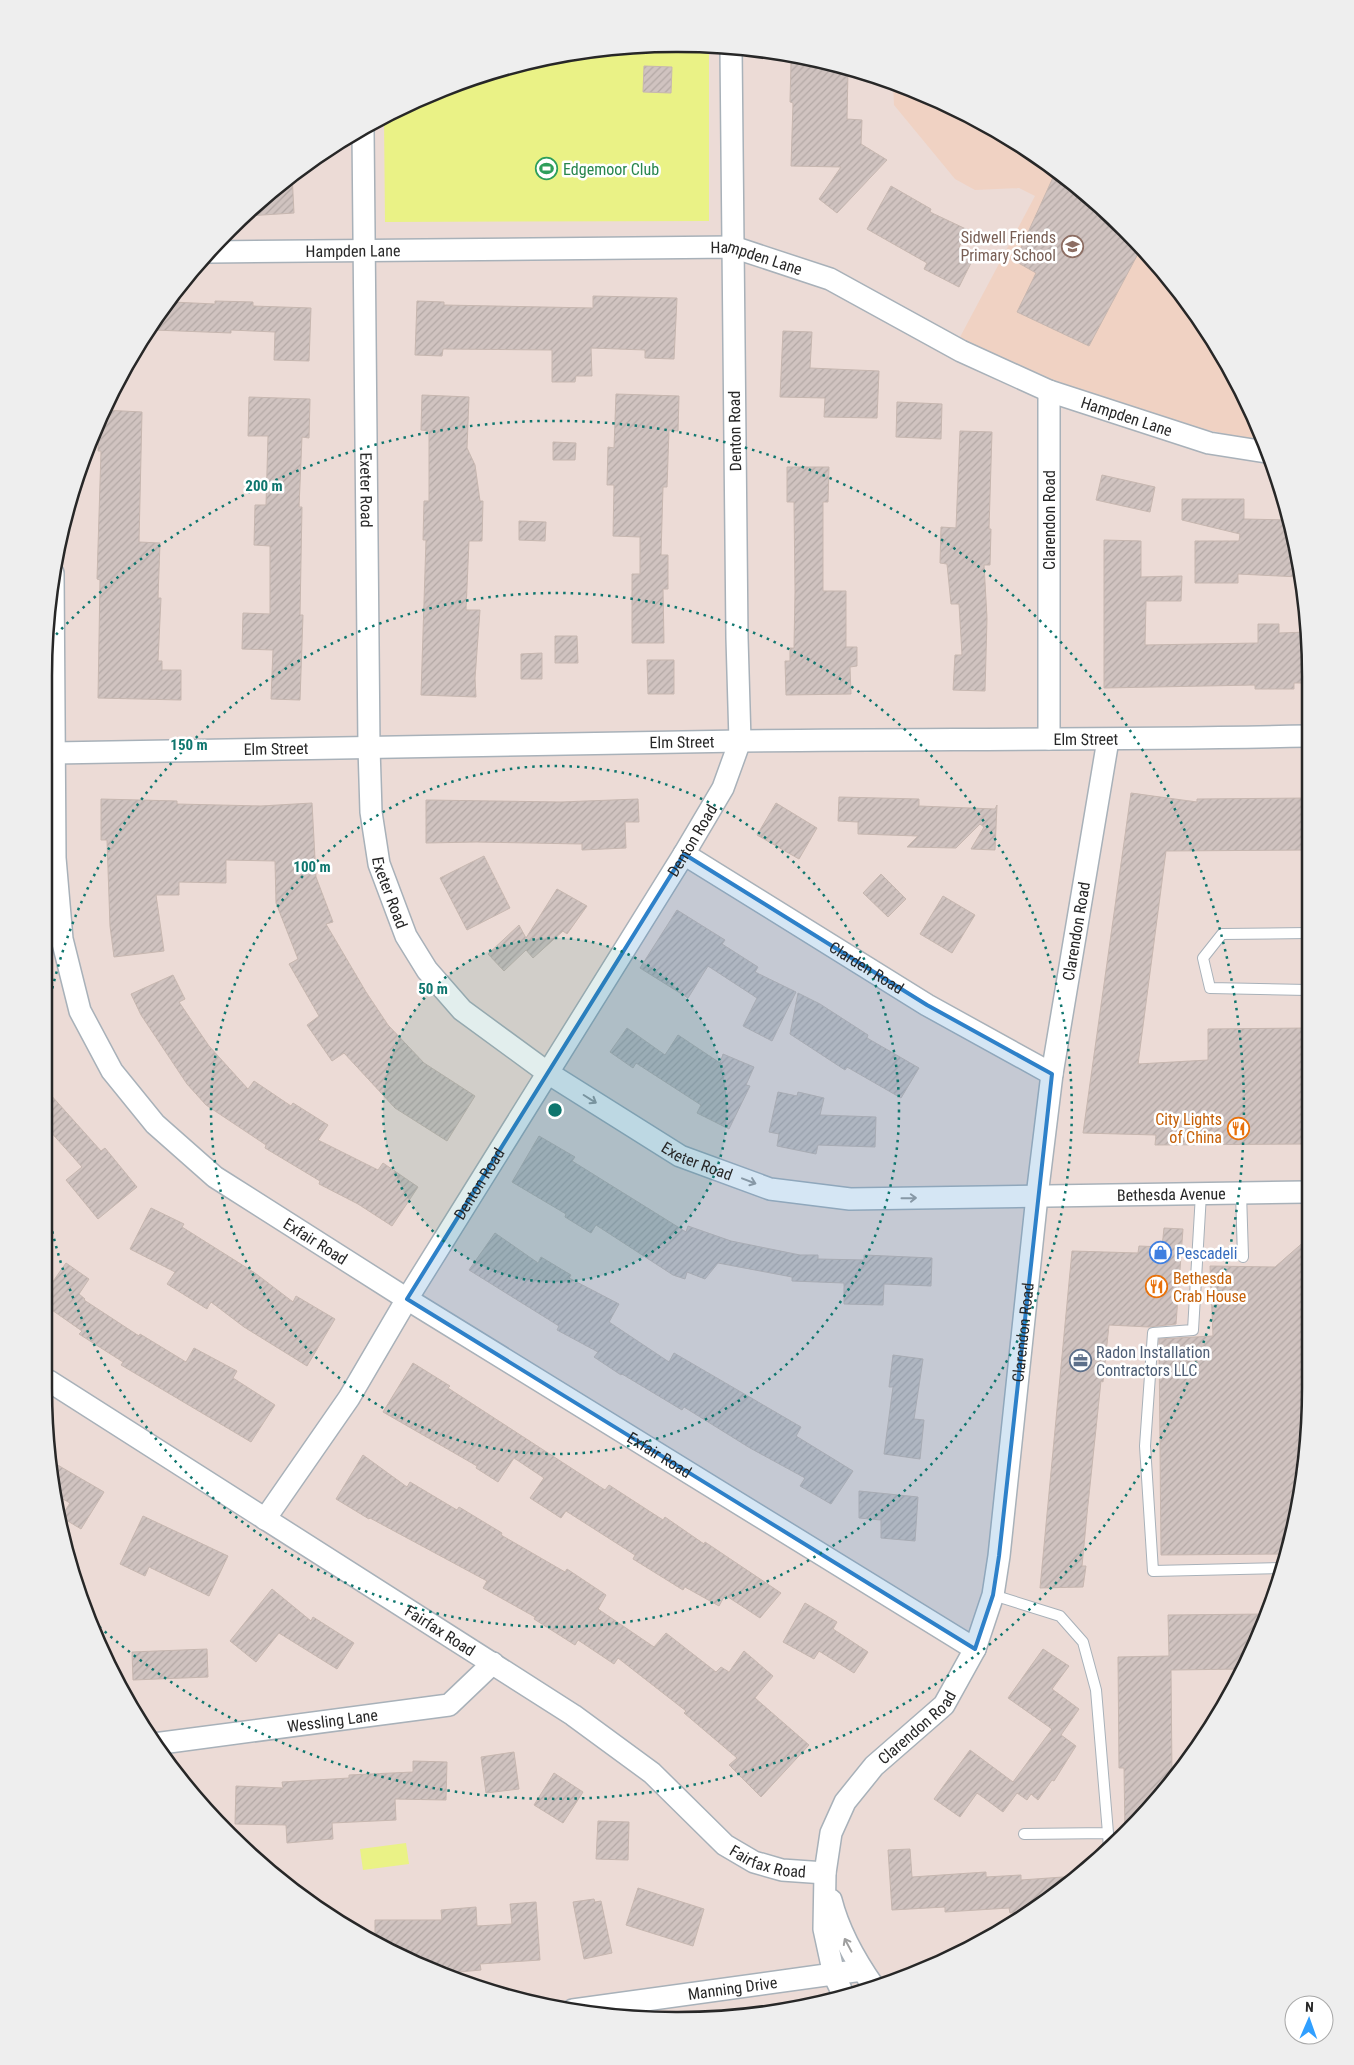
<svg xmlns="http://www.w3.org/2000/svg" width="1354" height="2065" font-family="'Roboto Condensed',sans-serif">
<style>
.education{fill:#f0d2c3}
.pitch{fill:#eaf286}
.building{fill:url(#building-hatch);stroke:#c7b7b0}
.lines{fill:none;stroke-linecap:round;stroke-linejoin:round}
.service-casing{stroke:#a8b1b9;stroke-width:12}
.minor-casing{stroke:#a8b1b9;stroke-width:24}
.service{stroke:#fff;stroke-width:10}
.minor{stroke:#fff;stroke-width:21}
.oneway{stroke:#9e9e9e}
.marked{fill:#2e81c9;fill-opacity:0.2;stroke:#2e81c9;stroke-width:4;stroke-linejoin:round}
.ring{fill:none;stroke:#0f766e;stroke-width:2.5;stroke-dasharray:2.5 5}
.labels{text-anchor:middle;dominant-baseline:central;stroke-width:5;stroke-linejoin:round;paint-order:stroke}
.leisure-label{font-size:16px;fill:#27864d;stroke:#fff;text-anchor:start}
.education-label{font-size:16px;fill:#785e54;stroke:#fff;text-anchor:end}
.street-label{font-size:16px;fill:#272727;stroke:#fff}
.food-label{font-size:16px;fill:#c56008;stroke:#fff;text-anchor:end}
.shop-label{font-size:16px;fill:#366cbe;stroke:#fff;text-anchor:start}
.service-label{font-size:16px;fill:#4e5e75;stroke:#fff;text-anchor:start}
.rim{fill:none;stroke:#272727;stroke-width:2.5}
.centre{fill:#0f766e;stroke:#fff;stroke-width:2.5}
.ring-label{font-size:15px;text-anchor:middle;font-weight:bold;fill:#0f766e;stroke:#fff;stroke-width:5;stroke-linejoin:round;paint-order:stroke}
</style>
<defs>
<pattern id="building-hatch" width="6" height="6" patternUnits="userSpaceOnUse" patternTransform="scale(1.25)"><rect width="6" height="6" fill="#d0c3c0"/><path d="M-1 1l2-2M0 6l6-6M5 7l2-2" fill="none" stroke="#b3a8a5"/></pattern>
</defs>
<rect width="100%" height="100%" fill="#ecdbd6"/>
<path class="education" d="M893 83 994 129 1095 201 1180 292 1245 397 1262 442 1172 422 1079 392 1010 363 959 339 1035 196 1019 188 975 190 955 179 894 105Z"/>
<path class="pitch" d="M636 45 709 48V221L385 222 384 117 397 109 513 65Z
M406 1843 409 1864 363 1870 360 1849Z"/>
<path class="building" d="M809 61 848 70 847 119 862 120 861 144 887 160 837 213 819 199 841 167 791 166 793 103 790 102 791 62 808 63Z
M644 66 672 67 671 93 643 92Z
M1055 173 1095 201 1140 250 1089 346 1017 312 1036 273 1015 261Z
M292 174 294 213 247 216Z
M891 186 931 209 930 212 968 230 959 247 975 255 959 287 924 269 927 263 867 229Z
M593 296 677 298 674 359 645 358V350L591 348 592 376H576L575 382H552V350L443 349 442 356 415 355 417 301 444 302V305L593 308Z
M215 301 253 302V306L311 308 309 361 274 360 275 332 231 330V333L154 330 172 302 215 304Z
M783 331 812 332 810 368 879 371 877 418 824 417 825 398 780 397Z
M616 394 679 396 678 431 669 430 667 487H663L661 555H668V589H663L664 643H632V574H640V537L613 536 614 485H607L608 447 614 448Z
M422 395 469 397 467 448 475 465 480 501H483L482 541H469L466 610H480L475 678 476 697 421 695 426 540H423L424 501H429V431L421 430Z
M249 397 310 399 309 438 302 437 299 507H302L300 615H303L300 700 271 699 273 650 242 649 243 613 270 614V546L254 545 255 505H266L268 436H248Z
M897 402 942 404 941 439 896 437Z
M104 410 142 412 139 542 160 543 158 598H161L158 661H162V670H181V700L98 698 100 580 97 579 101 451H98L99 424Z
M960 431 992 432 989 529H991L990 565H984L987 618 985 691 953 690 955 655H962L959 604H951L947 564 940 563 941 527 956 528Z
M553 442 576 443 575 460H553Z
M787 467H829L828 502H823V591H846V647H857V666L850 667 851 694 786 695 785 661H790V648H794L795 591 794 502H787Z
M1102 475 1155 487 1150 512 1096 500Z
M1182 499H1244V519L1290 520 1299 577 1238 574V583H1195V541H1239L1240 534 1182 520Z
M519 521 546 522 545 541 519 540Z
M1104 540 1141 541V577L1182 576 1181 601H1146L1145 645 1258 643V624H1279V633L1308 632 1309 683H1294V689H1255V685L1104 688Z
M555 636H577L578 663H555Z
M542 653V679H521V654Z
M647 660H674V694H648Z
M1131 793 1197 802V799L1308 798V850L1166 851 1138 1064 1208 1060V1029L1307 1028 1306 1144 1155 1145 1156 1135 1083 1133Z
M839 797 919 799V806L995 809 997 805 995 850 971 849 984 827 980 824 956 848 907 847 918 836 858 834V822L838 821Z
M101 799 177 801V804L261 806 312 803 316 877 333 922 326 924 366 992 388 1025 424 1063 475 1096 447 1141 395 1108 344 1053 332 1061 307 1025 319 1016 289 964 298 959 276 903 275 861 226 860V883L179 882V895H156L164 951 114 957 110 926 107 840H101Z
M638 799 639 822H625L626 848 582 850V844L476 842 426 843V800L561 802Z
M776 803 817 828 799 859 757 835Z
M484 856 510 908 467 930 440 878Z
M881 874 906 899 888 917 863 893Z
M557 889 587 906 567 934 563 931 533 958 526 950 504 971 488 954 519 925 526 938Z
M943 896 975 915 952 953 920 934Z
M677 910 725 940 722 944 758 967 755 972 796 992 772 1041 743 1026 757 998 708 966 688 998 640 968Z
M173 975 185 999 179 1002 209 1046 248 1089 254 1081 291 1106 293 1103 328 1125 318 1140 378 1170 383 1163 418 1187 392 1226 358 1204 319 1184 320 1181 265 1148 266 1145 206 1105 187 1084 141 1015 131 994Z
M798 993 820 1004 868 1035 867 1038 919 1068 901 1098 847 1067 845 1070 790 1034Z
M627 1028 665 1055 678 1035 720 1063 723 1054 754 1067 746 1085 750 1086 729 1129 697 1113 701 1105 636 1063 633 1068 610 1052Z
M778 1092 797 1096 798 1092 824 1098 820 1115 876 1117 875 1147 818 1145 816 1154 777 1146 779 1134 769 1132Z
M49 1093 101 1151 105 1148 137 1187 98 1219 66 1180 82 1167 49 1130Z
M539 1136 575 1157 572 1161 686 1232 688 1226 731 1241 800 1255H818V1259L864 1260V1255L932 1258 931 1286 884 1284 883 1305 844 1304V1283L792 1281V1277L718 1263 705 1279 687 1272 685 1279 673 1275 596 1225 591 1233 565 1217 566 1214 512 1182Z
M151 1208 184 1224 182 1227 255 1273 293 1302 296 1296 335 1319 307 1366 244 1327 211 1302 207 1309 167 1284 175 1272 130 1249Z
M1164 1228 1183 1229 1176 1324 1149 1327 1109 1325 1103 1382 1101 1381 1087 1514 1082 1566H1086L1083 1587 1040 1588 1072 1251 1138 1253 1139 1246 1162 1247Z
M495 1233 538 1263 541 1257 571 1275 569 1278 619 1304 609 1322 669 1362 674 1353 801 1427 796 1436 853 1471 831 1504 800 1486 805 1478 750 1448 684 1407 682 1410 622 1374 621 1375 594 1357 598 1352 557 1330 559 1326 469 1270Z
M1306 1240 1305 1471 1286 1554 1161 1555 1159 1339 1213 1336 1210 1266 1275 1267Z
M66 1263 89 1279 79 1294 85 1299 84 1300 139 1336 140 1334 186 1362 194 1348 237 1371 233 1378 275 1405 251 1442 121 1365 123 1362 79 1334 82 1331 49 1308V1287Z
M893 1355 923 1359 914 1419 924 1420 920 1459 884 1454 893 1387H889Z
M413 1363 450 1386 448 1388 605 1490 609 1485 663 1520 665 1517 704 1544 705 1542 781 1593 760 1618 725 1595 719 1606 685 1587 683 1590 633 1559 635 1555 566 1511 561 1518 530 1498 544 1478 514 1458 498 1482 476 1468 477 1466 383 1412Z
M363 1455 407 1487 410 1482 457 1510 459 1507 502 1533 501 1535 565 1572 567 1569 606 1595 598 1609 654 1647 666 1633 716 1672 721 1667 729 1672 744 1651 773 1676 755 1698 809 1745 761 1797 729 1765 737 1758 684 1713 686 1711 618 1658 614 1664 578 1640 575 1645 534 1619 535 1617 483 1588 487 1581 370 1518 369 1519 336 1499Z
M49 1460 104 1492 81 1529 61 1517 70 1503 54 1494 49 1471Z
M859 1491 918 1497 915 1541 881 1538V1520L859 1518Z
M143 1516 228 1556 209 1596 149 1567 145 1576 120 1564Z
M272 1589 311 1621 313 1617 354 1643 337 1669 279 1633 256 1662 230 1641Z
M805 1603 837 1622 833 1629 868 1652 854 1673 819 1651 814 1659 783 1642Z
M1267 1614 1244 1669 1171 1670 1172 1777 1153 1806 1125 1834 1124 1768H1119L1118 1657 1169 1656 1168 1615Z
M207 1649 208 1677 133 1680 132 1652Z
M1043 1649 1069 1666 1052 1689 1079 1709 1061 1735 1076 1746 1054 1781 1052 1780 1038 1800 1031 1794 1027 1800 1017 1793 1003 1812 977 1793 960 1817 934 1799 970 1750 1013 1782 1052 1729 1008 1698Z
M514 1752 519 1789 486 1793 481 1757Z
M413 1761 447 1762 446 1800 395 1799 396 1820 332 1823 333 1839 287 1843 286 1825 235 1824 236 1786 283 1788 282 1782 349 1778V1775L413 1772Z
M554 1773 583 1792 563 1823 534 1805Z
M598 1821 629 1822 628 1860 596 1859Z
M910 1849 912 1877 986 1872V1877L1021 1875V1880L1077 1876 1027 1912 1010 1913 1009 1908 945 1912V1907L892 1910 888 1850Z
M638 1888 704 1909 693 1946 626 1925Z
M594 1899 595 1902 601 1901 612 1953 584 1959 573 1902Z
M536 1902 540 1960 480 1964 481 1970 437 1974 375 1939V1920H442L441 1910 476 1907 477 1926 512 1924 510 1904Z"/>
<g class="lines">
<defs>
<path id="service" d="M1307 990 1210 988 1203 958 1222 934 1307 933
M1241 1193 1243 1257
M1201 1194 1193 1330 1153 1333 1145 1446 1153 1571 1282 1568
M993 1595 1060 1616 1083 1642 1096 1690 1108 1833
M1024 1834 1108 1833 1109 1850"/>
<g id="minor">
<path id="s1" d="M363 130 369 747 371 812 379 864 406 936 427 970 462 1010 548 1073 680 1156 770 1189 850 1199 1306 1192"/>
<path id="s2" d="M209 252 733 247 830 279 961 351 1049 391 1209 443 1266 452"/>
<path d="M1049 391V739"/>
<path id="s3" d="M53 573 55 858 62 939 80 1011 112 1071 155 1124 215 1177 407 1299 975 1649"/>
<path id="s4" d="M54 753C283 748 512 744 741 741 930 739 1119 740 1308 736"/>
<path id="s5" d="M684 854 927 1005 1052 1074"/>
<path id="s6" d="M49 1381 573 1715 652 1773 725 1845 754 1862 782 1870 825 1873"/>
<path id="s7" d="M265 1519 349 1398 407 1299 684 854 723 788 740 741 737 638 731 48"/>
<path id="s8" d="M154 1744 449 1705 493 1663"/>
<path d="M831 1900C839 1932 855 1960 874 1987"/>
<path id="s9" d="M844 1996 834 1975 824 1929 825 1873 831 1833 845 1802 874 1766 944 1705 975 1649 993 1595 999 1556 1037 1196 1052 1074 1108 740"/>
<path id="s10" d="M573 2010 862 1970"/>
</g>
</defs>
<use href="#service" class="service-casing"/>
<use href="#minor" class="minor-casing"/>
<use href="#service" class="service"/>
<use href="#minor" class="minor"/>
</g>
<defs><path id="oneway-shaft" d="M-6 0H5M1.5-3L5.5 0L1.5 3" fill="none" stroke-width="1.6" stroke-linecap="round" stroke-linejoin="round" transform="scale(1.25)"/></defs>
<g class="oneway">
<use href="#oneway-shaft" transform="translate(590 1099) rotate(32)"/>
<use href="#oneway-shaft" transform="translate(749 1181) rotate(21)"/>
<use href="#oneway-shaft" transform="translate(909 1198) rotate(-1)"/>
<use href="#oneway-shaft" transform="translate(848 1945) rotate(-118)"/>
</g>
<path class="marked" d="M684 854 927 1005 1052 1074 999 1556 993 1595 975 1649 407 1299Z"/>
<circle cx="555" cy="1110" r="172" fill="#0f766e" fill-opacity=".12"/>
<g class="ring">
<circle cx="555" cy="1110" r="172"/>
<circle cx="555" cy="1110" r="344"/>
<path d="M49 1003A517 517 0 1 1 49 1217"/>
<path d="M51 640A689 689 0 1 1 94 1622"/>
</g>
<defs>
<symbol id="stadium-ring" viewBox="-11 -11 22 22"><circle r="9.5" fill="#fff" stroke="#2e9e5b" stroke-width="1.5"/><path d="M0-5a6.5 5 0 1 0 0 10a6.5 5 0 1 0 0-10ZM-3.5-1.8h7v3.6h-7Z" fill="#2e9e5b"/></symbol>
<symbol id="school-ring" viewBox="-11 -11 22 22"><circle r="9.5" fill="#fff" stroke="#8d6e63" stroke-width="1.5"/><path d="M0-5L7-2L0 1L-7-2ZM-4 1L0 2.5L4 1V4Q0 6-4 4Z" fill="#8d6e63"/></symbol>
<symbol id="restaurant-ring" viewBox="-11 -11 22 22"><circle r="9.5" fill="#fff" stroke="#e8710a" stroke-width="1.5"/><path d="M-5-6h1v4h1v-4h1v4h1v-4h1v5L-1.5 .5V6h-2V.5L-5-1ZM5-6V6H3V1.5H1.5Q1.5-4 5-6Z" fill="#e8710a"/></symbol>
<symbol id="shop-ring" viewBox="-11 -11 22 22"><circle r="9.5" fill="#fff" stroke="#3f7fe0" stroke-width="1.5"/><path d="M-5-2.5h2.3a2.7 3.5 0 0 1 5.4 0H5L5.5 6h-11ZM-1.5-2.5h3a1.5 2.3 0 0 0-3 0Z" fill="#3f7fe0"/></symbol>
<symbol id="office-ring" viewBox="-11 -11 22 22"><circle r="9.5" fill="#fff" stroke="#5c6f8a" stroke-width="1.5"/><path d="M-6-3h4V-5.5h4V-3h4V5H-6ZM-1-4.5V-3h2v-1.5ZM-6 0V1H6V0Z" fill="#5c6f8a"/></symbol>
</defs>
<g fill-rule="evenodd">
<use href="#stadium-ring" x="534" y="156" width="25" height="25"/>
<use href="#school-ring" x="1060" y="234" width="25" height="25"/>
<use href="#restaurant-ring" x="1226" y="1116" width="25" height="25"/>
<use href="#shop-ring" x="1148" y="1240" width="25" height="25"/>
<use href="#restaurant-ring" x="1144" y="1274" width="25" height="25"/>
<use href="#office-ring" x="1068" y="1348" width="25" height="25"/>
</g>
<g class="labels">
<g class="leisure-label">
<text x="563" y="169">Edgemoor Club</text>
</g>
<g class="education-label">
<text x="1056" y="237">Sidwell Friends<tspan x="1056" dy="18">Primary School</tspan></text>
</g>
<g class="street-label">
<text stroke="none"><textPath href="#s2" startOffset="144">Hampden Lane</textPath></text>
<text stroke="none"><textPath href="#s2" startOffset="549">Hampden Lane</textPath></text>
<text stroke="none"><textPath href="#s2" startOffset="954">Hampden Lane</textPath></text>
<text transform="translate(735 431) rotate(-91)">Denton Road</text>
<text stroke="none"><textPath href="#s1" startOffset="360">Exeter Road</textPath></text>
<text transform="translate(1049 520) rotate(-90)">Clarendon Road</text>
<text stroke="none"><textPath href="#s4" startOffset="1032">Elm Street</textPath></text>
<text stroke="none"><textPath href="#s4" startOffset="628">Elm Street</textPath></text>
<text stroke="none"><textPath href="#s4" startOffset="222">Elm Street</textPath></text>
<text stroke="none"><textPath href="#s7" startOffset="802">Denton Road</textPath></text>
<text stroke="none"><textPath href="#s1" startOffset="765">Exeter Road</textPath></text>
<text stroke="none"><textPath href="#s9" startOffset="1130">Clarendon Road</textPath></text>
<text stroke="none"><textPath href="#s5" startOffset="215">Clarden Road</textPath></text>
<text stroke="none"><textPath href="#s1" startOffset="1185">Exeter Road</textPath></text>
<text stroke="none"><textPath href="#s7" startOffset="398">Denton Road</textPath></text>
<text stroke="none"><textPath href="#s1" startOffset="1665">Bethesda Avenue</textPath></text>
<text stroke="none"><textPath href="#s3" startOffset="776">Exfair Road</textPath></text>
<text stroke="none"><textPath href="#s9" startOffset="725">Clarendon Road</textPath></text>
<text stroke="none"><textPath href="#s3" startOffset="1181">Exfair Road</textPath></text>
<text stroke="none"><textPath href="#s6" startOffset="464">Fairfax Road</textPath></text>
<text stroke="none"><textPath href="#s8" startOffset="180">Wessling Lane</textPath></text>
<text stroke="none"><textPath href="#s9" startOffset="305">Clarendon Road</textPath></text>
<text stroke="none"><textPath href="#s6" startOffset="869">Fairfax Road</textPath></text>
<text stroke="none"><textPath href="#s10" startOffset="161">Manning Drive</textPath></text>
</g>
<g class="food-label">
<text x="1222" y="1119">City Lights<tspan x="1222" dy="18">of China</tspan></text>
<text x="1173" y="1278" text-anchor="start">Bethesda<tspan x="1173" dy="18">Crab House</tspan></text>
</g>
<g class="shop-label">
<text x="1176" y="1253">Pescadeli</text>
</g>
<g class="service-label">
<text x="1096" y="1352">Radon Installation<tspan x="1096" dy="18">Contractors LLC</tspan></text>
</g>
</g>
<path d="M0 0H1354V2065H0ZM676 52H678A624 624 0 0 1 1302 676V1388A624 624 0 0 1 678 2012H676A624 624 0 0 1 52 1388V676A624 624 0 0 1 676 52Z" fill="#eee" fill-rule="evenodd"/>
<path class="rim" d="M676 52H678A624 624 0 0 1 1302 676V1388A624 624 0 0 1 678 2012H676A624 624 0 0 1 52 1388V676A624 624 0 0 1 676 52Z"/>
<circle cx="555" cy="1110" r="8" class="centre"/>
<g class="ring-label">
<text x="264" y="491">200 m</text>
<text x="189" y="750">150 m</text>
<text x="312" y="872">100 m</text>
<text x="433" y="994">50 m</text>
</g>
<g transform="translate(1309 2020) rotate(2)"><circle r="24" fill="#ffffff" stroke="#a9a9a9"/>
<path d="M0-4L9 19L0 12L-9 19Z" fill="#309fff"/>
<text y="-8" font-size="14" font-weight="bold" text-anchor="middle" fill="#272727">N</text>
</g>
</svg>
